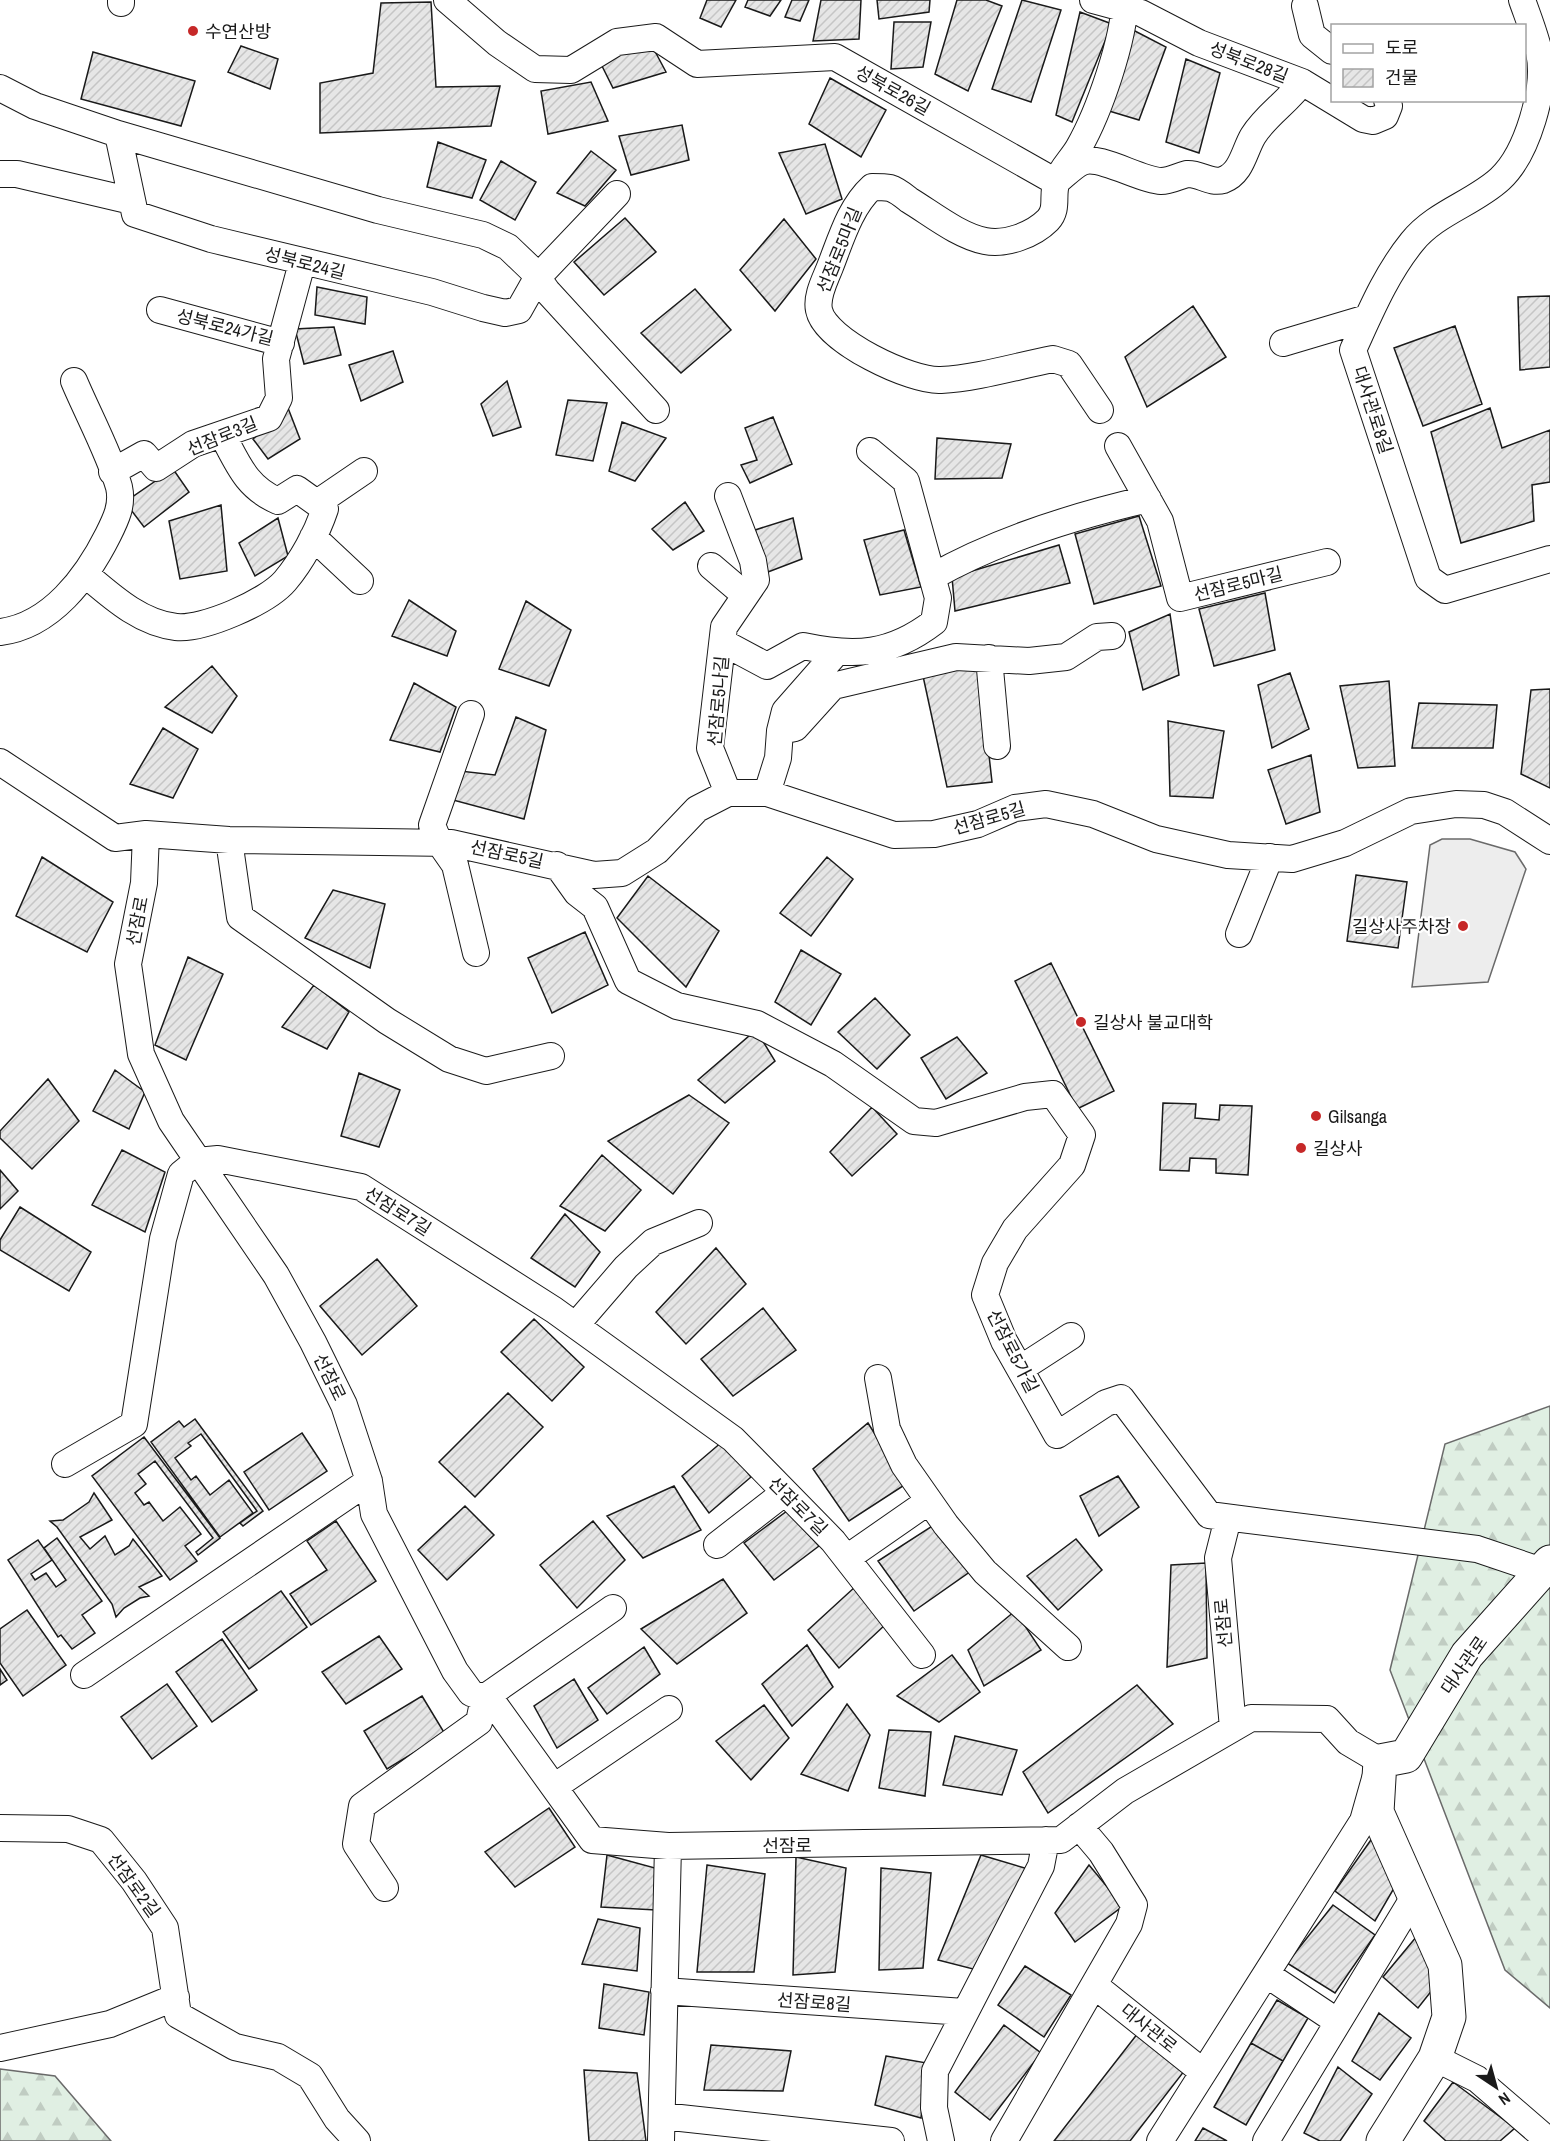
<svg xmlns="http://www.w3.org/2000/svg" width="1550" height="2141" font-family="'Archivo Narrow','Noto Sans KR',sans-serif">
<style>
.forest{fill:url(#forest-firs);stroke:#6a6a6a;stroke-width:1.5}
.parking{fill:#ededed;stroke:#6a6a6a;stroke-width:1.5}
.building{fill:url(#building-hatch);stroke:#1a1a1a;stroke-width:1.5}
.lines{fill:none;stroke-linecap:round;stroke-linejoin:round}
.minor-casing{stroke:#1a1a1a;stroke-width:28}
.major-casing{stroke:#1a1a1a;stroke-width:35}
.minor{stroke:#fff;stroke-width:26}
.major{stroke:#fff;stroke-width:33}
.poi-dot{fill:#c62828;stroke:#fff;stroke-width:2}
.labels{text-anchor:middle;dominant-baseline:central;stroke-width:4.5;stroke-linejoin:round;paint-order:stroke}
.poi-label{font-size:18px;fill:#1a1a1a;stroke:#fff;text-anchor:start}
.street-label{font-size:18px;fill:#1a1a1a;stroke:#fff}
</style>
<defs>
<pattern id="forest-firs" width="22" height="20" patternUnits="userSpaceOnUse" patternTransform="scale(1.5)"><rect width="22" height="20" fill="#e0efe3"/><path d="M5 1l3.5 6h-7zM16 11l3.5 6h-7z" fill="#c0ccc2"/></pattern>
<pattern id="building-hatch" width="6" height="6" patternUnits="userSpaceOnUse" patternTransform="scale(1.5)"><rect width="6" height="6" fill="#e6e6e6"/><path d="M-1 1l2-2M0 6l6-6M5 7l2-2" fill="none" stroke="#c5c5c5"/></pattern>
</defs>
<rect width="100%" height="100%" fill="#fff"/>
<path class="forest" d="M1550 1406V2008L1505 1970 1390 1670 1445 1444Z
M0 2069 55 2076 111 2141H0Z"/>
<path class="parking" d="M1442 839H1470L1515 852 1526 869 1488 982 1412 987 1430 845Z"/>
<path class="building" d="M707 0H736L721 27 700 18Z
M748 0H781L770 16 745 7Z
M792 0H809L800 21 785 17Z
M821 0H861L859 39 813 41Z
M877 0H930L929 12 879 19Z
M957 0H986L1002 6 968 91 935 74Z
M1022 0 1061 10 1031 102 992 89Z
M431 2 436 87 500 86 491 126 320 133V83L373 73 381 3Z
M1080 12 1112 24 1072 122 1056 115Z
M894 22H931L923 67 891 69Z
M1133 30 1166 47 1139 120 1109 111Z
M650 42 666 72 613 88 600 62Z
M241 46 278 59 270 89 228 72Z
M93 52 195 81 181 126 81 99Z
M1186 59 1220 73 1199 153 1166 142Z
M830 78 886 110 861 157 809 124Z
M591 82 608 121 548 134 541 91Z
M682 125 689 160 631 175 619 136Z
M438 142 486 160 472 198 427 187Z
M825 144 842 199 806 214 779 153Z
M591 151 616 170 585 206 557 193Z
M501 161 536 182 515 220 480 200Z
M625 218 656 252 604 295 574 262Z
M784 219 816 259 775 311 740 270Z
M317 287 367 297 365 324 315 315Z
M695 289 731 330 681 373 641 333Z
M1550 296V367L1520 370 1518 297Z
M1193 306 1226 357 1147 407 1125 357Z
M1455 326 1482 404 1423 426 1394 348Z
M334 327 341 355 304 364 295 329Z
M393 351 403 382 361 401 349 365Z
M507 381 521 427 493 436 481 404Z
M568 400 607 403 593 461 556 455Z
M288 408 300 439 268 459 253 439Z
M1490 408 1502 448 1550 430V482L1532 485 1534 521 1461 543 1431 432Z
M773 417 792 464 750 483 741 465 757 460 745 428Z
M622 422 666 438 635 481 609 471Z
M937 438 1011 444 1002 478 935 479Z
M173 469 189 492 144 527 125 502Z
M685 502 704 531 673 550 652 529Z
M221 505 227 571 180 579 169 521Z
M1139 516 1161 586 1094 604 1075 534Z
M278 518 288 556 255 576 239 543Z
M793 518 802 559 768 572 755 530Z
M904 530 921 587 880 595 864 540Z
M1059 545 1070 583 955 611 952 577Z
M1265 593 1275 650 1214 666 1199 609Z
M409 600 456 631 447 656 392 636Z
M526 601 571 630 549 686 499 669Z
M1170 614 1179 675 1143 690 1129 632Z
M212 666 237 696 212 733 165 707Z
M979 666 992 782 947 787 923 676Z
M1290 673 1309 729 1272 748 1258 685Z
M1389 681 1395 766 1358 768 1340 686Z
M414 683 456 707 440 752 390 740Z
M1550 689V788L1521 774 1531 690Z
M1419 703 1497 705 1493 748H1412Z
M516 717 546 730 524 819 453 800 460 771 495 775Z
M1168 721 1224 731 1213 798 1170 796Z
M163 728 198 749 173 798 130 784Z
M1311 755 1320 812 1286 824 1268 770Z
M42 857 113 902 87 952 16 916Z
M827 857 853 879 811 936 780 913Z
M1356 875 1407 882 1398 948 1347 941Z
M648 876 719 931 686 987 617 918Z
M333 890 385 904 370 968 305 938Z
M585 932 608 985 552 1013 528 958Z
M801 950 841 974 811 1025 775 1002Z
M188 957 223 974 186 1060 155 1045Z
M1051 963 1114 1091 1077 1109 1015 981Z
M314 985 349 1012 327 1049 282 1027Z
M875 998 910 1035 877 1069 838 1032Z
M756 1030 775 1061 725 1103 698 1080Z
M957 1037 987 1073 946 1099 921 1058Z
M115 1070 145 1092 129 1129 93 1111Z
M359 1073 400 1090 379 1147 341 1136Z
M48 1079 79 1121 32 1169 0 1138V1131Z
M689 1095 729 1123 673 1194 608 1141Z
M1163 1103 1196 1104 1195 1118 1219 1120 1220 1105 1252 1106 1248 1175 1216 1173V1159L1190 1158 1189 1171 1160 1170Z
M872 1107 897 1134 852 1176 830 1152Z
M122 1150 165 1172 145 1232 92 1205Z
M602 1155 641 1190 605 1231 560 1206Z
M0 1170 18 1191 0 1209Z
M20 1207 91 1252 69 1291 0 1250V1240Z
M565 1214 600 1252 575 1287 531 1258Z
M716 1248 746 1284 686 1344 656 1312Z
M377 1259 417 1306 362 1355 320 1306Z
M763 1308 796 1350 733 1396 701 1359Z
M534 1319 584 1367 552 1401 501 1352Z
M508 1393 543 1427 475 1497 439 1462Z
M195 1419 263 1511 243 1526 240 1523 257 1511 201 1434 188 1443 191 1446 175 1458 191 1480 196 1476 210 1495 229 1480 253 1513 220 1537 151 1442 179 1421 184 1427Z
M868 1423 906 1484 849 1521 813 1469Z
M302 1433 327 1471 269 1510 244 1472Z
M144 1437 220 1538 198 1555 196 1552 213 1538 155 1461 138 1474 146 1484 135 1493 144 1505 149 1502 163 1521 180 1507 201 1534 185 1546 197 1561 170 1580 92 1476Z
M723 1441 751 1477 709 1513 682 1476Z
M1118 1476 1139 1507 1099 1536 1080 1496Z
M674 1486 701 1530 643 1558 607 1516Z
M94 1493 112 1520 80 1537 90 1549 105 1536 115 1555 129 1546 133 1539 162 1576 139 1587 149 1596 140 1598 124 1608 116 1617 112 1604 57 1527 50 1521 63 1520 89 1502Z
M465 1506 494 1535 447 1580 418 1550Z
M787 1511 819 1546 774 1580 744 1543Z
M336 1521 376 1581 311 1625 290 1594 327 1570 307 1541Z
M593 1521 625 1560 577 1608 540 1565Z
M937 1523 971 1571 914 1611 878 1561Z
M57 1538 102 1601 82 1615 95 1633 72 1649 61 1635 58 1637 8 1560 38 1540 52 1560 31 1574 35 1580 46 1573 56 1587 66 1580 44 1548Z
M1076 1539 1102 1570 1058 1610 1027 1576Z
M1206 1563 1207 1658 1167 1667 1171 1565Z
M723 1579 747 1613 677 1664 641 1629Z
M856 1586 886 1624 839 1668 808 1630Z
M281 1591 307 1627 249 1669 223 1632Z
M27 1610 66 1665 23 1696 0 1663V1629Z
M1015 1611 1041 1650 984 1686 968 1650Z
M379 1636 402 1669 346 1704 322 1672Z
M222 1639 257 1690 212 1722 176 1672Z
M807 1645 833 1687 792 1726 762 1684Z
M644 1647 660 1674 607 1714 588 1688Z
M952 1655 980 1692 939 1722 897 1696Z
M0 1669 7 1680 0 1685Z
M574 1679 598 1720 557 1748 534 1706Z
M167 1684 197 1726 152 1759 121 1717Z
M1137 1685 1173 1724 1048 1813 1023 1772Z
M422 1696 445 1734 387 1769 364 1731Z
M847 1704 870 1735 848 1791 801 1774Z
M764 1705 789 1738 751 1780 716 1741Z
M889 1730 931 1732 925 1796 879 1788Z
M955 1736 1017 1750 1002 1795 943 1785Z
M549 1808 575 1847 515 1887 485 1852Z
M1373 1837 1397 1883 1375 1921 1335 1891Z
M607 1855 655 1868 656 1910 601 1907Z
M981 1855 1028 1869 973 1969 938 1960Z
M796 1857 846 1868 835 1972 793 1975Z
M707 1865 765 1874 754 1972H697Z
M1089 1865 1123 1906 1075 1942 1055 1913Z
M881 1868 931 1873 923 1968 879 1970Z
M1333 1905 1375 1935 1335 1993 1287 1963Z
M598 1919 640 1928 637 1971 582 1964Z
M1422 1930 1440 1980 1418 2008 1383 1977Z
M1025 1966 1071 1995 1044 2037 998 2005Z
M604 1984 649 1992 644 2035 599 2028Z
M1277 2000 1308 2018 1283 2061 1251 2043Z
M1379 2013 1411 2038 1380 2080 1352 2061Z
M1004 2025 1041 2053 990 2120 955 2092Z
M1138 2033 1185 2070 1130 2141H1054Z
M1251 2043 1283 2061 1246 2125 1214 2107Z
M711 2045 791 2051 783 2091 704 2090Z
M886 2056 927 2063 921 2118 875 2105Z
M1338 2067 1372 2094 1340 2141H1320L1304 2133Z
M584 2070 637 2073 646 2141H589Z
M1453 2082 1515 2128 1500 2141H1446L1424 2121Z
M1203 2128 1227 2141H1195Z"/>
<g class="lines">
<defs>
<path id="minor" d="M121 0V3
M447 0 497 43 535 69 571 70 617 42 656 37 697 64 835 57 1056 182C1064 176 1073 166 1082 162 1099 154 1139 180 1161 181 1171 181 1178 176 1187 174 1200 173 1210 184 1223 180 1242 173 1244 151 1253 136 1266 115 1288 102 1302 82
M1093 0 1141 13 1199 43 1302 82 1363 119 1373 121 1385 116 1389 106 1387 100
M1522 0C1528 17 1535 34 1539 52 1547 88 1527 154 1500 179 1474 203 1435 213 1412 242 1386 274 1370 313 1353 350L1428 578 1445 590 1550 559
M1305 6 1312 35 1332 51
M0 88 35 106 118 134 378 210 483 235 508 247 531 269 547 291 656 410
M118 134 135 214 211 239 432 292 483 308 505 313 519 310 537 278 617 194
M0 174H17L132 201
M160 310 281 343
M1283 343 1367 318
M1100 410 1069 364 1053 359C1017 366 978 378 941 380 912 382 825 341 819 310 816 296 825 280 830 267 841 239 850 207 872 187 878 187 885 187 890 188 897 190 904 196 909 200 932 214 959 236 985 241 1006 245 1033 235 1048 220 1059 208 1051 195 1057 181 1061 169 1073 158 1079 147 1099 112 1124 40 1125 0
M1118 446 1160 521 1180 598 1327 562
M112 472 144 454 156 468 193 444 269 418 279 398 276 359 302 263
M728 496 753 561 756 580 724 627 710 748 728 793
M317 503 364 471
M313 537 360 581
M711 566 745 595
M85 574C111 596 140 623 176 627 203 630 267 602 285 581 302 561 317 533 325 509L297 489 278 501C246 487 238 464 222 434
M932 577C997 540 1074 516 1148 499
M0 632C51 626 87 577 108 535 116 519 123 505 119 487 110 455 87 412 74 381
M724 643 767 666 803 646C855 657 891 655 934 622L938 598 906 481 870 451
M989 658 997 746
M471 714 432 825 439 842 455 865 476 953
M780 731 795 728 833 686 956 657 1029 661 1066 657 1097 637 1112 636
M0 762 115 838 146 834 229 840 451 843 594 875 622 873 657 851 697 809 728 793H767L894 835 934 834 978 824 1015 808 1046 804 1093 814 1156 839 1228 855 1292 859 1345 843 1411 811 1456 804 1484 805 1505 812 1550 841
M767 793 778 758 780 731 785 711 836 653
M146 834 144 883 128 964 141 1054 171 1121 276 1275 313 1342 344 1405 369 1481 374 1514 455 1671 471 1693 492 1701 592 1840 668 1846 1061 1840 1125 1791 1251 1718 1327 1719 1348 1742 1380 1761 1363 1821 1160 2141
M229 840 240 917 387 1021 449 1059 486 1071 551 1056
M557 865 577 893 595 907 628 981 677 1006 757 1024 833 1064 914 1121 936 1123 1025 1097 1053 1094 1082 1135 1072 1165 1015 1229 995 1263 985 1295 1004 1341 1057 1435 1106 1403 1121 1398 1209 1515 1477 1549 1542 1571
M1239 934 1270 857
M576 1325 626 1267 653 1242 699 1223
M1020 1369 1071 1336
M878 1378 887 1429 904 1465 946 1525 985 1572 1068 1647
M65 1464 134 1424 163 1239 181 1174 197 1161 218 1159 361 1187 554 1310 733 1439 833 1541 922 1655
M1228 1518 1218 1558 1233 1728
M717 1545 784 1493
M847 1558 929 1501
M84 1675 369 1481
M554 1787 669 1709
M0 1828 68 1829 101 1840 134 1881 165 1928 178 2015 235 2047 278 2057 310 2076 337 2119 357 2141
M385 1888 356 1844 362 1806 479 1722 484 1698 613 1608
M1266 1974 1338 2022
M1094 1985 1203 2072
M664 1991 964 2012
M0 2048 110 2024 176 1997
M1435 2058 1477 2079 1549 2141
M662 2116 891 2141
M661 2141 668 1846
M941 2141 934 2108 935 2071 1041 1866 1046 1840
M1004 2141 1129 1924 1134 1905 1101 1852 1079 1826
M1266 2141 1414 1897"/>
<path id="major" d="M1383 2141 1435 2058 1449 2017 1445 1965 1377 1812 1380 1761 1406 1756 1467 1655 1550 1562"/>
</defs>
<use href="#minor" class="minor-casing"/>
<use href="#major" class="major-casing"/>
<use href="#minor" class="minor"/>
<use href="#major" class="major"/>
</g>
<g class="poi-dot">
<circle cx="193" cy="31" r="6"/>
<circle cx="1463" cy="926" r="6"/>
<circle cx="1081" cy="1022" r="6"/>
<circle cx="1316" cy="1116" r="6"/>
<circle cx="1301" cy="1148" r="6"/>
</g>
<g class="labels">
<g class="poi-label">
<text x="205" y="31">수연산방</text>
<text x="1451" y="926" text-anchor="end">길상사주차장</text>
<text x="1093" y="1022">길상사 불교대학</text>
<text x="1328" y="1116">Gilsanga</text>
<text x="1313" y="1148">길상사</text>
</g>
<g class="street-label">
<text transform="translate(1249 62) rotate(21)">성북로28길</text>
<text transform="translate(893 90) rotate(29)">성북로26길</text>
<text transform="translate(839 250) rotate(-68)">선잠로5마길</text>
<text transform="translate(305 263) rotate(14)">성북로24길</text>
<text transform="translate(225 327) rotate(14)">성북로24가길</text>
<text transform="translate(1373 410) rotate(72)">대사관로8길</text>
<text transform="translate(222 436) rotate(-22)">선잠로3길</text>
<text transform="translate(1238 584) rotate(-14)">선잠로5마길</text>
<text transform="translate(718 701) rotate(-85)">선잠로5나길</text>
<text transform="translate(989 818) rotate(-16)">선잠로5길</text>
<text transform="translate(507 854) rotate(12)">선잠로5길</text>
<text transform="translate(137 921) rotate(-79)">선잠로</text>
<text transform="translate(398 1211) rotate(32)">선잠로7길</text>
<text transform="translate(1013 1351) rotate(63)">선잠로5가길</text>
<text transform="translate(330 1377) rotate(64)">선잠로</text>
<text transform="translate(798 1506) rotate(45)">선잠로7길</text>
<text transform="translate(1223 1623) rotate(-95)">선잠로</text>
<text transform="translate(1464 1665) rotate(-55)">대사관로</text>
<text x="787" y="1845">선잠로</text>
<text transform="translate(134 1885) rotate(54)">선잠로2길</text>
<text transform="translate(814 2002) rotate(4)">선잠로8길</text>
<text transform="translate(1149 2028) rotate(39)">대사관로</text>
</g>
</g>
<rect x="1331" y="24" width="195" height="78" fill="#ffffff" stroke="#a3a3a3" stroke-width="1.5"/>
<rect x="1343" y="44" width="30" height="9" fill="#ffffff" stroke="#a3a3a3" stroke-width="1.5"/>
<text x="1385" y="54" font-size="18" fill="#1a1a1a">도로</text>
<rect x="1343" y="69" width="30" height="18" fill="url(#building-hatch)" stroke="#a3a3a3" stroke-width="1.5"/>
<text x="1385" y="84" font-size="18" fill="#1a1a1a">건물</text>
<g transform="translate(1496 2087) rotate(144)" stroke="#ffffff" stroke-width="4.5" paint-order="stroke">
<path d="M0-4.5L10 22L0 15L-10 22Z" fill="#1a1a1a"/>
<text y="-9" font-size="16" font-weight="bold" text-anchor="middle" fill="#1a1a1a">N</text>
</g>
</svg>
